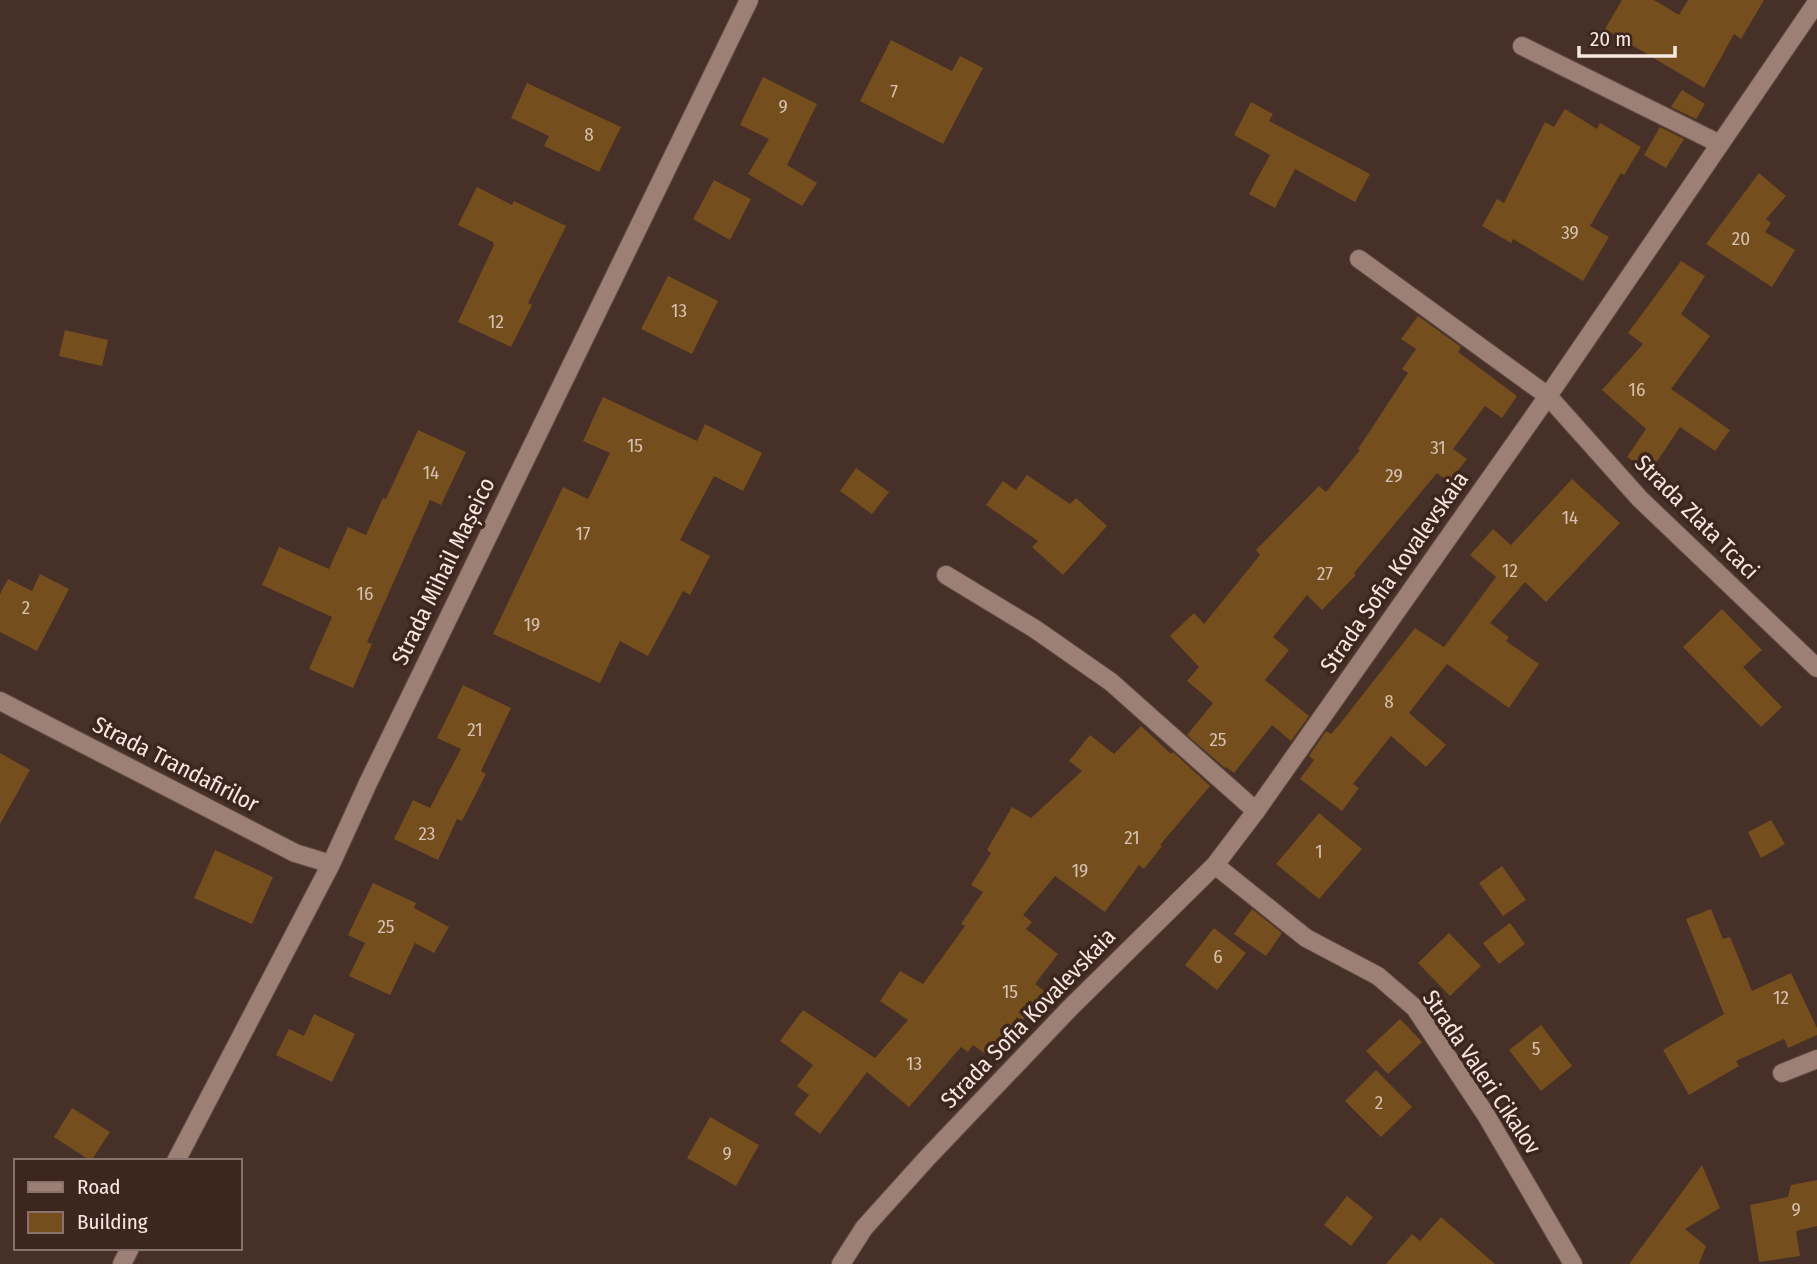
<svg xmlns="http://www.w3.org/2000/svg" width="1817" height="1264" font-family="'Fira Sans Condensed',sans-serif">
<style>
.building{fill:#744e1c}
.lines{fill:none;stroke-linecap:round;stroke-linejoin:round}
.service-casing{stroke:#624d46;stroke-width:20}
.minor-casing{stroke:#624d46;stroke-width:20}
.service{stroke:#9c8075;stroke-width:18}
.minor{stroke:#9c8075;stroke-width:18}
.labels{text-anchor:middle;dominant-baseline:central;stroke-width:7;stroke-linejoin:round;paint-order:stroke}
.number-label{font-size:19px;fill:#d6c1b0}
.street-label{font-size:23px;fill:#f7e7e1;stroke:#3c261d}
</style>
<rect width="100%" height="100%" fill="#473027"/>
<path class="building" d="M1622 0H1654L1679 15 1688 0H1764L1741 39 1734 34 1704 88 1605 29Z
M891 40 952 71 960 56 983 68 943 144 860 101Z
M763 77 817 104 787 165 817 183 802 206 748 174 769 139 740 125Z
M527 83 621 127 599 172 544 146 549 136 511 118Z
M1682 90 1705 104 1696 119 1671 107Z
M1251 102 1273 114 1269 121 1370 174 1355 202 1295 169 1275 208 1249 194 1270 155 1234 135Z
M1565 109 1597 129 1600 123 1641 147 1624 175 1621 173 1590 226 1609 237 1583 281 1513 239 1511 243 1482 226 1497 199 1504 203 1545 122 1554 127Z
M1660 127 1684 139 1666 168 1644 155Z
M1759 173 1786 196 1766 219 1771 223 1765 232 1795 250 1772 287 1706 244Z
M714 180 751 199 730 240 693 219Z
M477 187 512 205 514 201 566 226 528 303 532 305 511 347 458 322 494 245 493 242 458 225Z
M1681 261 1705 276 1681 314 1710 336 1671 389 1730 430 1715 451 1680 427 1650 472 1627 457 1646 429 1602 390 1643 344 1628 333Z
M668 276 718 301 692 354 641 329Z
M1418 316 1461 347 1458 352 1517 396 1502 418 1485 406 1453 449 1467 459 1449 482 1437 473 1354 573 1356 575 1322 610 1307 595 1273 637 1289 650 1265 680 1309 716 1291 741 1272 725 1234 773 1226 767 1225 768 1187 735 1213 703 1187 681 1199 667 1170 636 1194 613 1204 624 1260 555 1256 550 1319 486 1326 492 1360 450 1358 449 1408 373 1402 369 1416 349 1401 339Z
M65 330 108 340 102 366 59 356Z
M603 397 697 441 705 424 762 453 743 491 714 476 680 540 710 556 690 595 683 591 648 656 620 641 600 683 493 634 563 487 588 499 610 453 583 441Z
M418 430 466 452 441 505 430 500 367 642 372 644 353 688 309 669 332 617 262 585 279 547 329 569 348 527 366 535 383 498 386 499Z
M856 468 889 492 872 514 840 491Z
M1027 475 1070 504 1076 498 1107 526 1063 575 1032 547 1038 541 986 505 1003 481 1016 490Z
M1572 479 1620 523 1546 602 1525 582 1490 623 1509 637 1506 641 1539 664 1509 708 1447 664 1409 713 1446 745 1426 767 1391 736 1353 784 1359 788 1342 811 1300 779 1314 760 1309 756 1326 731 1331 734 1339 725 1415 628 1444 647 1496 577 1470 555 1493 529 1511 545Z
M40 574 69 589 37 651 0 632V594L8 579 32 591Z
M1722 609 1762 650 1743 667 1782 707 1761 727 1683 647Z
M463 685 511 708 481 771 486 774 462 821 457 819 438 860 394 839 413 800 430 808 461 749 437 738Z
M1141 726 1171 754 1173 752 1210 786 1160 845 1162 846 1144 869 1139 865 1105 912 1055 876 1023 915 1032 922 1026 929 1058 954 1035 984 1047 993 1022 1021 1017 1017 990 1057 973 1045 968 1052 961 1047 909 1107 867 1072 820 1134 794 1114 809 1095 797 1086 813 1065 780 1041 803 1010 875 1058 908 1020 880 1001 900 971 923 984 965 926 961 924 983 892 971 885 991 853 987 850 1012 807 1031 818 1082 771 1069 761 1090 735 1114 754Z
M0 753 30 770 0 824Z
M1319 813 1362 849 1319 899 1276 864Z
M1771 820 1785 844 1761 858 1748 832Z
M215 850 273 877 252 924 194 898Z
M1502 866 1526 900 1503 916 1479 883Z
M373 883 416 903 414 908 449 927 434 953 415 943 390 995 349 976 365 943 348 935Z
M1252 909 1282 933 1266 956 1234 934Z
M1711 909 1723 939 1730 937 1752 991 1791 973 1817 1028V1035L1788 1048 1784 1039 1736 1061 1739 1066 1689 1095 1663 1050 1724 1014 1686 919Z
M1510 923 1525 944 1499 964 1483 943Z
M1214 928 1246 953 1217 990 1185 965Z
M1449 933 1481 966 1450 996 1418 963Z
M314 1014 355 1034 332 1082 276 1055 289 1029 304 1036Z
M1400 1019 1422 1042 1388 1074 1366 1051Z
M1541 1025 1572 1066 1541 1091 1509 1050Z
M1376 1070 1412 1107 1381 1137 1345 1101Z
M72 1108 110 1132 91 1161 54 1137Z
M710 1117 759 1145 736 1186 687 1158Z
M1702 1165 1720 1208 1685 1229 1706 1246 1699 1264H1629Z
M1817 1180V1226L1796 1231 1800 1256 1759 1262 1750 1205 1788 1197 1791 1185Z
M1347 1196 1373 1217 1351 1246 1324 1225Z
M1441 1217 1495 1264H1386L1412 1234 1420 1241Z"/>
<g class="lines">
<defs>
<path id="service" d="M1522 46 1720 144
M1359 259 1548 396
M946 575 1035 629 1111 682 1256 811"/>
<path id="minor" d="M1548 396 1640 499 1817 668
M0 701 295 853 331 864
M1215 865 1306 938 1378 976 1415 1008 1486 1115 1573 1264
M1782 1073 1817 1059
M176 1161 331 864 368 783 749 0
M122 1264 130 1248
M841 1264 864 1228 928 1157 1070 1008 1215 865 1256 811 1548 396 1817 2"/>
</defs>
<use href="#service" class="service-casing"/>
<use href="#minor" class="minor-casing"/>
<use href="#service" class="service"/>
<use href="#minor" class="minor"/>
</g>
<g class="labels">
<g class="number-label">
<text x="894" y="91">7</text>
<text x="783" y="106">9</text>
<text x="589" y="134">8</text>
<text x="1570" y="232">39</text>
<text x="1741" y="238">20</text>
<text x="679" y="310">13</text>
<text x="496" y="321">12</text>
<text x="1637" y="389">16</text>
<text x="635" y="445">15</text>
<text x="1438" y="447">31</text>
<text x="431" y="472">14</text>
<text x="1394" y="475">29</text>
<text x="1570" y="517">14</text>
<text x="583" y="533">17</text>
<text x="1510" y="570">12</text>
<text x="1325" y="573">27</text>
<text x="365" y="593">16</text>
<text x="26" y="607">2</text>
<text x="532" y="624">19</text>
<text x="1389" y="701">8</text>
<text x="475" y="729">21</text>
<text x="1218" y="739">25</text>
<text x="427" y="833">23</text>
<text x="1132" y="837">21</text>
<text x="1319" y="851">1</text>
<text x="1080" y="870">19</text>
<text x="386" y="926">25</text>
<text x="1218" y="956">6</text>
<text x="1010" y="991">15</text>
<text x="1781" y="997">12</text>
<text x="1536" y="1048">5</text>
<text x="914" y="1063">13</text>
<text x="1379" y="1102">2</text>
<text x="727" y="1153">9</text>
<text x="1796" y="1209">9</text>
</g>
<g class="street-label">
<text transform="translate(1697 517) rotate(45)">Strada Zlata Tcaci</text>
<text transform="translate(443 571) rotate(-64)">Strada Mihail Mașeico</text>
<text transform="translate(1394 572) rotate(-55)">Strada Sofia Kovalevskaia</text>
<text transform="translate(176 764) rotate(27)">Strada Trandafirilor</text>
<text transform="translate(1028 1018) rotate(-46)">Strada Sofia Kovalevskaia</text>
<text transform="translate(1482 1072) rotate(56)">Strada Valeri Cikalov</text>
</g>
</g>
<rect x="14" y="1159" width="228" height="91" fill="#3c261d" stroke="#87736b" stroke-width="2"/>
<rect x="28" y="1182" width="35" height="10" fill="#9c8075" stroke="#87736b" stroke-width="2"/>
<text x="77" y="1194" font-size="21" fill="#f7e7e1">Road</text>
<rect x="28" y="1212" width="35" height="21" fill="#744e1c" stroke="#87736b" stroke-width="2"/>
<text x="77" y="1229" font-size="21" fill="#f7e7e1">Building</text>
<path d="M1579 46v10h96v-10" fill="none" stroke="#f7e7e1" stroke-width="3.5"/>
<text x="1590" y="46" font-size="21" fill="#f7e7e1" stroke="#3c261d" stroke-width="5" paint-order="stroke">20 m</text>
</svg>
